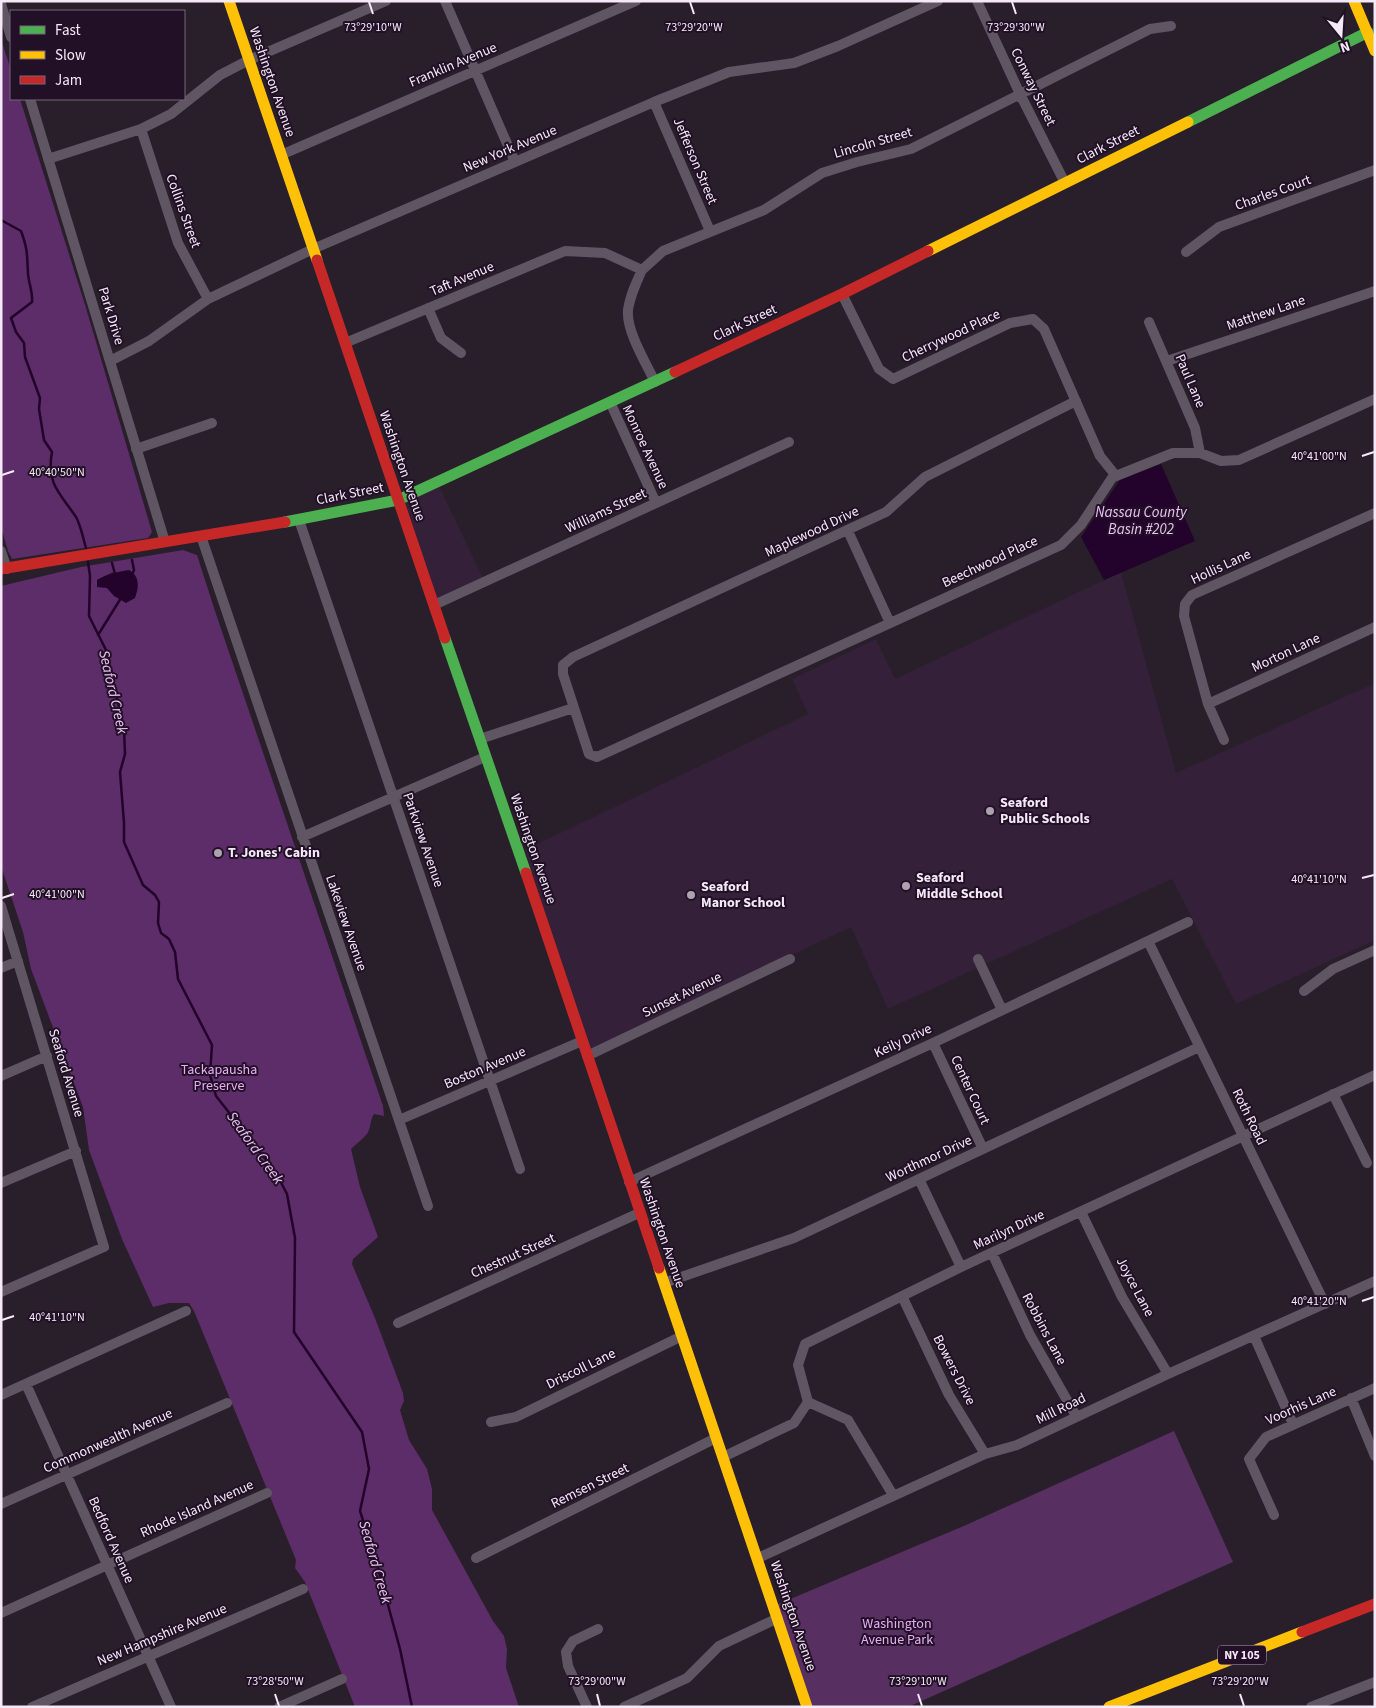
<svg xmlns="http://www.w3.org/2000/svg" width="1376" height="1708" font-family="'Source Sans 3',sans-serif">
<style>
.built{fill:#342039}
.green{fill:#582f61}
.forest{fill:#5c2d68;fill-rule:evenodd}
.water{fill:#23032b}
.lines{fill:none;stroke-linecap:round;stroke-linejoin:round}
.stream{stroke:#23032b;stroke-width:2.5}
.street{stroke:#605563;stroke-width:10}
.fast{stroke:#4caf50;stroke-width:11}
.slow{stroke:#ffc107;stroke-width:11}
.jam{stroke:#c62828;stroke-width:11}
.ticks{fill:none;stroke:#f5e9f8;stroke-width:2}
.poi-dot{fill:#ada2b0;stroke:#221126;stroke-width:2}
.labels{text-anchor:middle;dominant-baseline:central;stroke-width:4;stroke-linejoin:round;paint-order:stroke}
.shield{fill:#221126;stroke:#b6a8b9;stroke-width:1}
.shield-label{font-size:12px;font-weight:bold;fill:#f5e9f8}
.street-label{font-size:14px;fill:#f5e9f8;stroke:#221126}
.poi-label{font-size:14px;font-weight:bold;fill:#f5e9f8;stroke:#221126;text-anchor:start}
.park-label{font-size:14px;fill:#e8acf7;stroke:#221126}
.water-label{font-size:15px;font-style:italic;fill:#edc0f8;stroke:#221126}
.ticks-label{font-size:12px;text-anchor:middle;fill:#f5e9f8;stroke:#221126;stroke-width:4;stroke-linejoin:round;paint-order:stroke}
</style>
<rect width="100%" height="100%" fill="#281f2b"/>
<path class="built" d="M438 484 484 580 435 603 401 501Z
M1121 572 1176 773 1375 683V940L1236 1004 1172 879 888 1009 851 927 589 1051 525 850 808 714 792 679 876 639 895 679Z"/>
<path class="green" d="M1174 1431 1233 1562 908 1707H810L776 1605 966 1525Z"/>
<path class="forest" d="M1 39 11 70V99H20L86 308 152 532 148 538 12 559 8 551 1 527Z
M183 550 197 555 215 611 383 1106 384 1116 374 1114C370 1120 371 1128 367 1134 363 1139 356 1144 351 1149L360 1187 378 1237 353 1259 352 1264 375 1318 403 1393 404 1401 400 1410 409 1440 427 1469 432 1489V1510L493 1621 504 1636 507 1649 506 1668 519 1707H355L305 1582 295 1568 296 1560 194 1311 189 1303H169L153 1307 122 1239 89 1150 83 1107 31 969 23 932 1 866V586L81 567ZM113 572 114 596 111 591 97 580Z"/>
<path class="water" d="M1161 464 1195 541 1104 580 1081 537 1120 480Z
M129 570C140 576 139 587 135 598L126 603 114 596 107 588 97 587V580C107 574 117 572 129 570Z"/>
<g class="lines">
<path class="stream" d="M1 220 21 231C28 250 27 255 28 274 29 284 33 293 32 302L11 318 16 332 24 343 25 357 40 398 39 409 44 440 52 452C46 484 60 493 76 517 81 526 83 538 86 548
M132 560 134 570 132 575
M88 562 90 576 89 616 106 650 124 729 125 754 120 772 124 823V842L143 885 155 895 159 902 158 923 161 933 169 939 175 952 178 979 212 1045 210 1075 216 1096 275 1171 287 1194 295 1238 294 1332 362 1432 369 1469 360 1511 375 1557 400 1649 412 1707
M112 563 115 574
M98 635 121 598"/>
<path class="street" d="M445 1 515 162
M977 1 1020 94 1065 183
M1 4 11 37
M30 99 165 542
M654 102 710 231
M141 129 178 243 208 299
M281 155 636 1
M48 159 141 129 171 114 220 75 249 60 386 1
M1186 252 1219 227 1375 170
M642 270C636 283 630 296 628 310 626 331 646 363 655 382
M842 294 879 369 893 379 1010 323 1033 319 1044 329 1100 456 1116 476
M428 308 441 338 461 353
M1149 322 1195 428 1200 453
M345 343 565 251 605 253 642 270 663 251 764 210 822 173 857 162 911 149 1150 29 1171 26
M110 361 149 341 208 299 313 249 654 102 729 72 794 63 838 46 938 1
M1167 361 1375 291
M1076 401 925 477 886 512 573 657 563 665V674L589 754 597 757 1061 545 1081 525 1112 478 1116 476 1173 453H1200L1221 461 1239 460 1375 399
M610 402 656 503
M136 449 212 423
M299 520 520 1169
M848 531 890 623
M201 536 428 1206
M1 551 7 569
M434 605 789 442
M1208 704 1375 627
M480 739 573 708
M1224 740 1208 704 1184 616 1185 604 1192 595 1375 513
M302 837 485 757
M1 906 104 1247 1 1292
M1148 941 1325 1304
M978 959 1002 1010
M1 968 18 961
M1304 991 1333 969 1375 950
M933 1043 983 1149
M587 1056 790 959
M1 1076 47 1056
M1333 1094 1367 1163
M399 1120 582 1041
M919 1179 961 1267
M629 1182 933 1043 1188 922
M1 1183 76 1151
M1081 1212 1122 1297 1168 1374
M992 1253 1030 1335 1076 1416
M664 1283 794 1238 1199 1047
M902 1296 949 1395 985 1454
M398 1323 639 1213
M1254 1336 1293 1424
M26 1384 171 1707
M1 1395 186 1311
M1351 1398 1375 1456
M808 1402 848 1420 893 1495
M491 1422 516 1417 682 1336
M723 1457 794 1423 808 1402 798 1365 805 1344 961 1267 1375 1075
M1 1504 227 1403
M1274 1515 1249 1459 1266 1437 1375 1388
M476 1558 716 1438
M758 1558 985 1454 1017 1445 1168 1374 1375 1281
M1 1613 267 1493
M32 1707 303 1589
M279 1707 342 1679
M587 1707 568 1666 566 1652 573 1641 598 1629
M624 1707 687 1678 719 1646 778 1618
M1311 1707 1375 1682"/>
<path class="fast" d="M1188 122 1368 32
M285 522 398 500 675 372
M445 638 526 873"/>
<path class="slow" d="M229 1 317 260
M1354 1 1375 51
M928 251 1188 122
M659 1268 807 1707
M1109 1707 1302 1632"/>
<path class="jam" d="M317 260 445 638
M675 372 842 294 928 251
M1 569 285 522
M526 873 659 1268
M1302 1632 1375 1604"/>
</g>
<path class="ticks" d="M369 2 373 14M690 2 694 14M1012 2 1016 14M1362 456 1374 452M2 475 14 471M1362 878 1374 875M2 898 14 894M1362 1301 1374 1297M2 1320 14 1316M275 1694 279 1706M597 1694 600 1706M918 1694 922 1706M1240 1694 1244 1706"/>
<g class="poi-dot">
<circle cx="990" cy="811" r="5"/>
<circle cx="218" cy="853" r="5"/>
<circle cx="906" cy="886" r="5"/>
<circle cx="691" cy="895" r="5"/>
</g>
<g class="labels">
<rect class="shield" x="1218" y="1645.5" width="48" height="19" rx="4"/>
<g class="shield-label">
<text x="1242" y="1655">NY 105</text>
</g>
<g class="street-label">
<text transform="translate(453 65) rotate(-23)">Franklin Avenue</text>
<text transform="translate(272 82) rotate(71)">Washington Avenue</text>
<text transform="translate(1033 87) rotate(64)">Conway Street</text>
<text transform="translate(873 143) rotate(-16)">Lincoln Street</text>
<text transform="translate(1108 145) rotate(-27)">Clark Street</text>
<text transform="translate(510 149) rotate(-23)">New York Avenue</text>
<text transform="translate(695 161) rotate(67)">Jefferson Street</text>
<text transform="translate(1273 193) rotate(-20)">Charles Court</text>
<text transform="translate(183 211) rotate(70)">Collins Street</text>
<text transform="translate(462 279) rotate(-23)">Taft Avenue</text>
<text transform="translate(1266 313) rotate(-19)">Matthew Lane</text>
<text transform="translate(111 316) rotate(73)">Park Drive</text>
<text transform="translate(745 323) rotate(-25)">Clark Street</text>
<text transform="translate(951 336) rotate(-25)">Cherrywood Place</text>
<text transform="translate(1190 381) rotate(67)">Paul Lane</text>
<text transform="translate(645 447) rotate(65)">Monroe Avenue</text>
<text transform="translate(402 466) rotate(71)">Washington Avenue</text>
<text transform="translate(350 494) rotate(-11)">Clark Street</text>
<text transform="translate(606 511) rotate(-25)">Williams Street</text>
<text transform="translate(812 532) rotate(-25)">Maplewood Drive</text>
<text transform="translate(990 562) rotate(-25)">Beechwood Place</text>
<text transform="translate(1221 567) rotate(-25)">Hollis Lane</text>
<text transform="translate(1286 653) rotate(-25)">Morton Lane</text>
<text transform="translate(423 840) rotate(71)">Parkview Avenue</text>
<text transform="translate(533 849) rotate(71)">Washington Avenue</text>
<text transform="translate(346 923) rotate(71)">Lakeview Avenue</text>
<text transform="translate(682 995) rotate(-26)">Sunset Avenue</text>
<text transform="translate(903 1041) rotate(-25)">Keily Drive</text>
<text transform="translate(485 1068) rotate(-23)">Boston Avenue</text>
<text transform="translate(66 1073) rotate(73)">Seaford Avenue</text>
<text transform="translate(970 1090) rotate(65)">Center Court</text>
<text transform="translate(1249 1117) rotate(64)">Roth Road</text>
<text transform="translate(929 1159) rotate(-25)">Worthmor Drive</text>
<text transform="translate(1009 1230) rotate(-25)">Marilyn Drive</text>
<text transform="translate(662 1233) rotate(71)">Washington Avenue</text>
<text transform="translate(513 1256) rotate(-24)">Chestnut Street</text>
<text transform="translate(1135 1287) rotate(62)">Joyce Lane</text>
<text transform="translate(1044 1329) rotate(62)">Robbins Lane</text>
<text transform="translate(581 1369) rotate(-26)">Driscoll Lane</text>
<text transform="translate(954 1370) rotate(63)">Bowers Drive</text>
<text transform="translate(1301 1406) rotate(-24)">Voorhis Lane</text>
<text transform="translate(1061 1409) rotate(-26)">Mill Road</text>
<text transform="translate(108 1441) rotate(-24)">Commonwealth Avenue</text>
<text transform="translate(590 1486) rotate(-26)">Remsen Street</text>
<text transform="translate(197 1509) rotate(-24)">Rhode Island Avenue</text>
<text transform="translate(111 1540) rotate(66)">Bedford Avenue</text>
<text transform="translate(793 1616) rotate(71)">Washington Avenue</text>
<text transform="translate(162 1635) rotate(-23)">New Hampshire Avenue</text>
</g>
<g class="poi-label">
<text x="1000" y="803">Seaford<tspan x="1000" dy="16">Public Schools</tspan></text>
<text x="228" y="853">T. Jones' Cabin</text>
<text x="916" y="878">Seaford<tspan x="916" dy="16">Middle School</tspan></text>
<text x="701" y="887">Seaford<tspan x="701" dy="16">Manor School</tspan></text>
</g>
<g class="park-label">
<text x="219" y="1070">Tackapausha<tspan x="219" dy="16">Preserve</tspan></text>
<text x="897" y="1624">Washington<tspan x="897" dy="16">Avenue Park</tspan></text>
</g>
<g class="water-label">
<text x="1141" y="512">Nassau County<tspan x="1141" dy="17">Basin #202</tspan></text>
<text transform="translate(113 692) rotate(77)">Seaford Creek</text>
<text transform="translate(255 1148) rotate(54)">Seaford Creek</text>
<text transform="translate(375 1562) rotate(74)">Seaford Creek</text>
</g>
</g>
<g class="ticks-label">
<text x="373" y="31">73°29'10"W</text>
<text x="694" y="31">73°29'20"W</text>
<text x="1016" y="31">73°29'30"W</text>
<text x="1319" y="460">40°41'00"N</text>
<text x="57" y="476">40°40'50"N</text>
<text x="1319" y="883">40°41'10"N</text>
<text x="57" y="898">40°41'00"N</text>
<text x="1319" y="1305">40°41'20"N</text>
<text x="57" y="1321">40°41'10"N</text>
<text x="275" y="1685">73°28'50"W</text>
<text x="597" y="1685">73°29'00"W</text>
<text x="918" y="1685">73°29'10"W</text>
<text x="1240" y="1685">73°29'20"W</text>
</g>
<rect width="1376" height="1708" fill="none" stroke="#f5e9f8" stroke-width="5"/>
<rect x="10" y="10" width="175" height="90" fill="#221126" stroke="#76677a"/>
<rect x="20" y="26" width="25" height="8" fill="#4caf50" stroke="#76677a"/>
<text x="55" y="35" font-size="15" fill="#f5e9f8">Fast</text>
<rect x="20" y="51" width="25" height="8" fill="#ffc107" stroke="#76677a"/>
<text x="55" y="60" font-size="15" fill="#f5e9f8">Slow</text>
<rect x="20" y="76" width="25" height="8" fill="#c62828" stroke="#76677a"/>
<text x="55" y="85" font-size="15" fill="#f5e9f8">Jam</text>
<g transform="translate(1341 35) rotate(162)" stroke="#221126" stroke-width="4" paint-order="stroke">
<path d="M0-4L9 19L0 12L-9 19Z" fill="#f5e9f8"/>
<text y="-8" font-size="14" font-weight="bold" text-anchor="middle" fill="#f5e9f8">N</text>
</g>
</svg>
